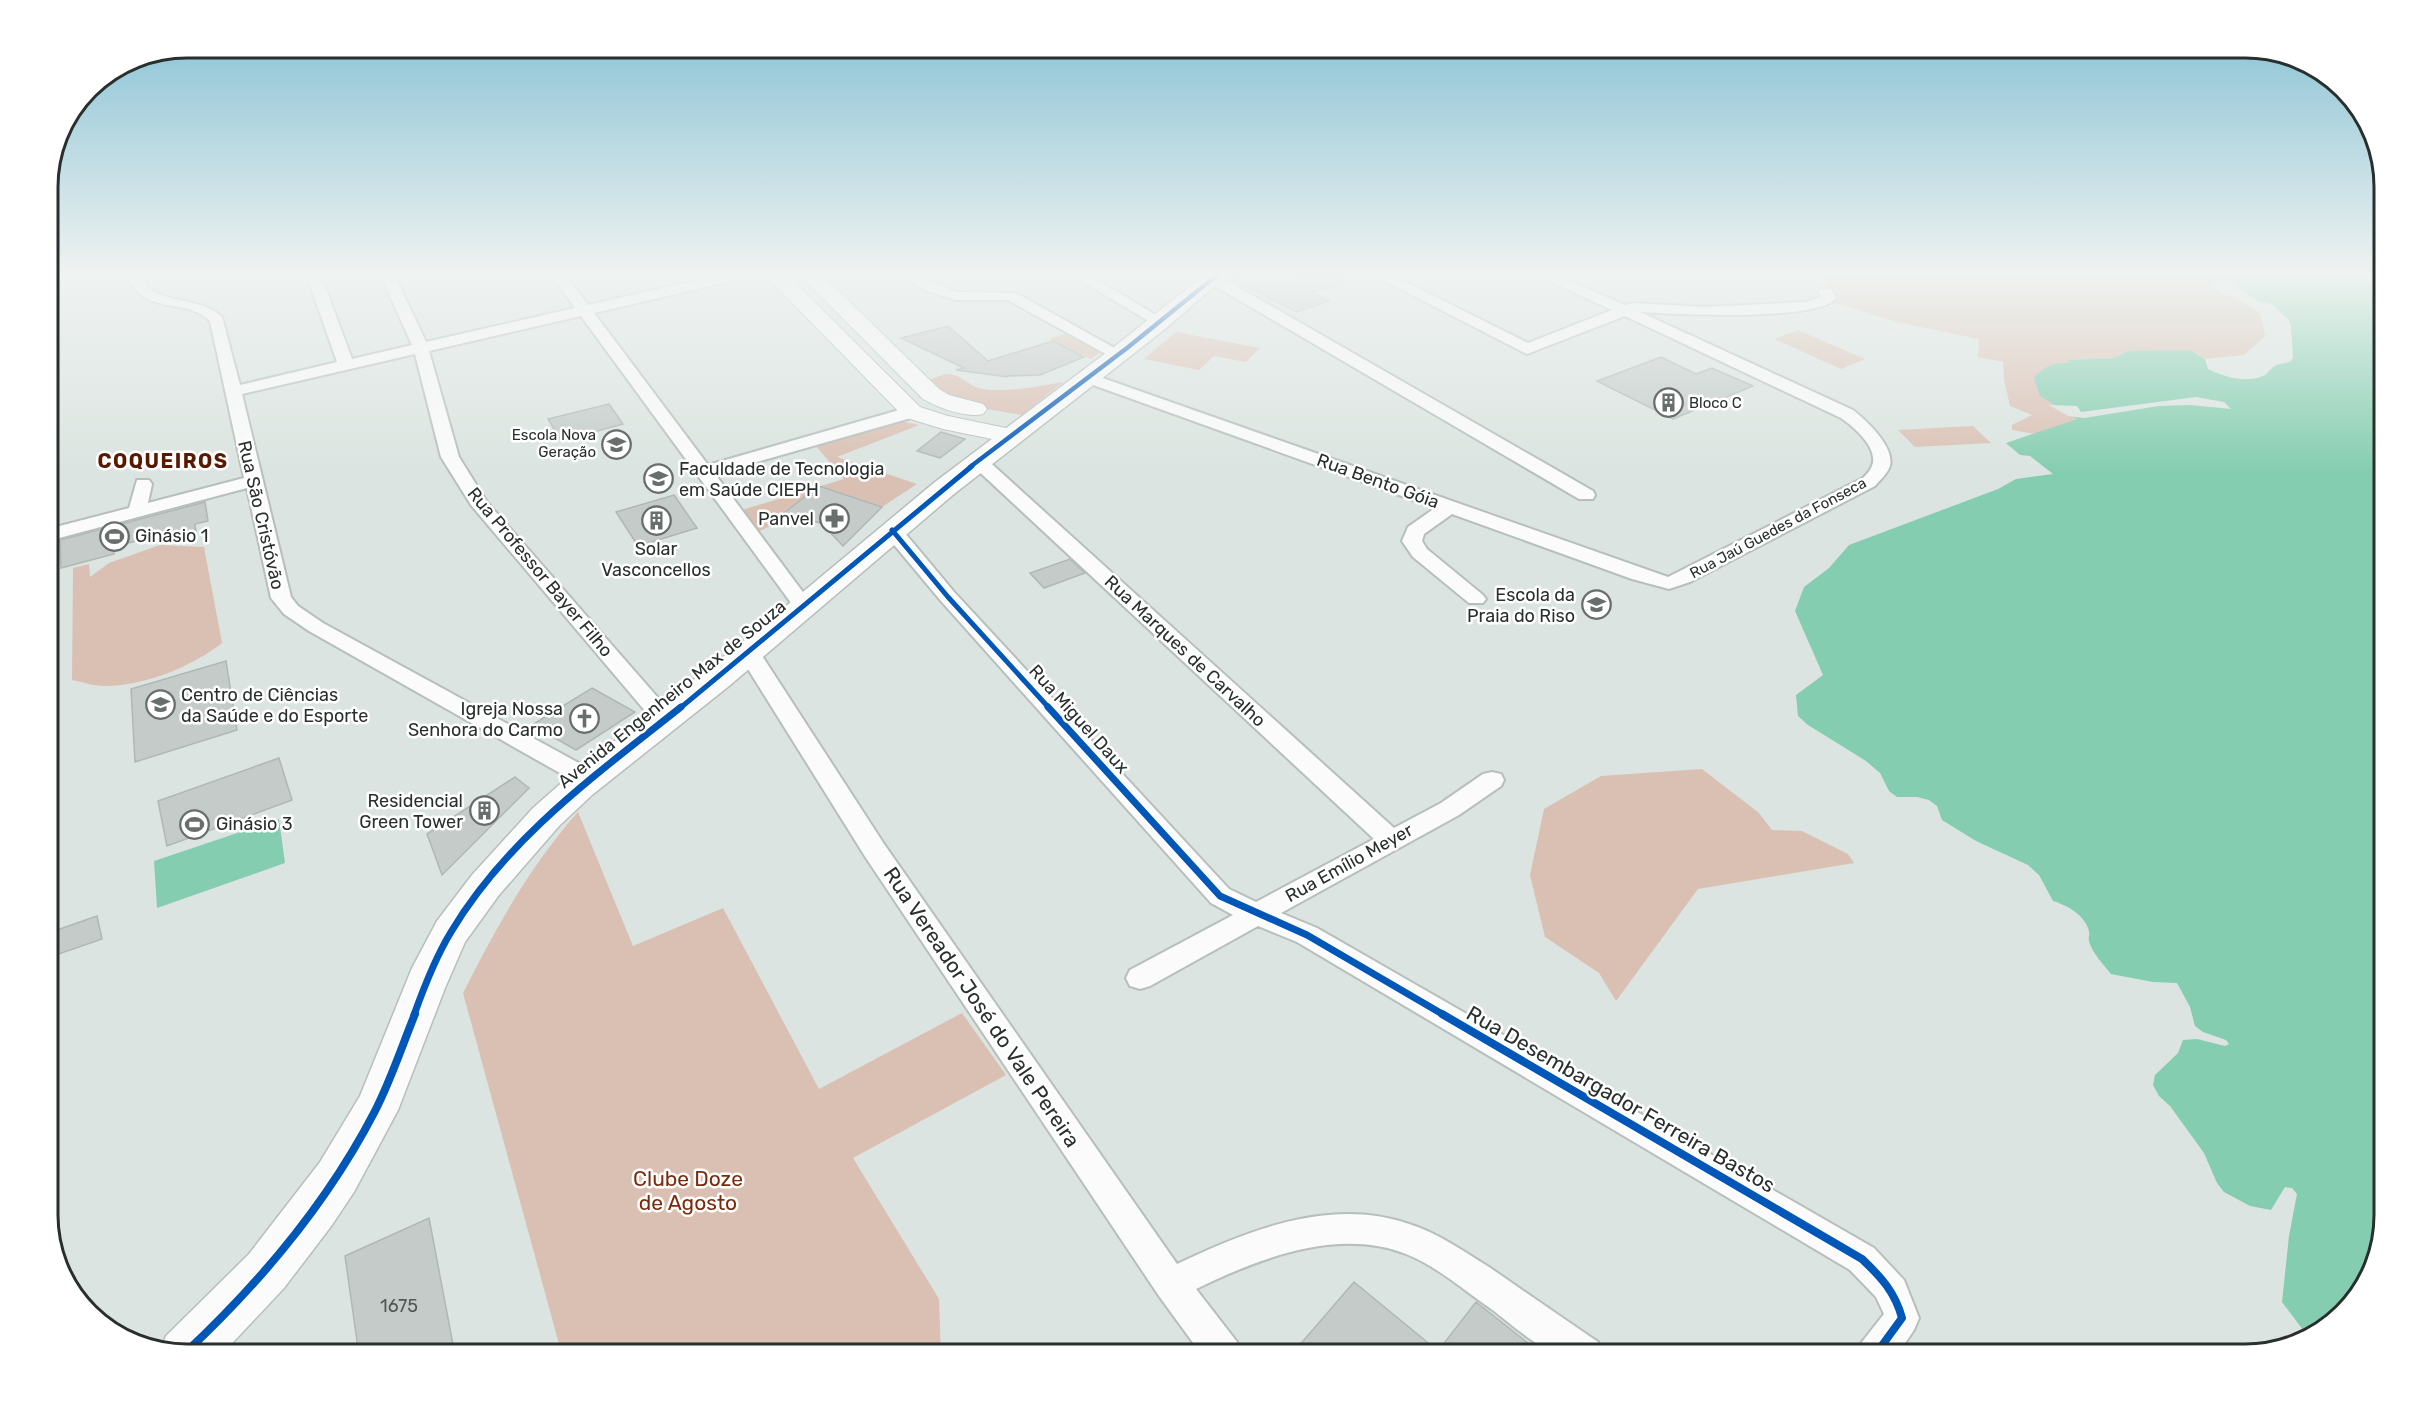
<svg xmlns="http://www.w3.org/2000/svg" width="2432" height="1403" font-family="Rubik,sans-serif">
<style>
.green{fill:#dac0b3}
.water{fill:#84cdb0}
.pier{fill:#dbe4e0}
.building{fill:#c4cbc8;stroke:#b0b7b4;stroke-width:1.5}
.lines{fill:none;stroke-linecap:round;stroke-linejoin:round}
.minor-casing{stroke:#b7bfbb;stroke-width:4}
.secondary-casing{stroke:#b7bfbb;stroke-width:2}
.primary-casing{stroke:#b7bfbb;stroke-width:3}
.minor{fill:#fafbfa;fill-rule:evenodd}
.secondary{fill:#fafbfa;fill-rule:evenodd}
.primary{fill:#fafbfa;fill-rule:evenodd}
.cycleway-far3-casing{stroke:#fff;stroke-width:8}
.cycleway-far2-casing{stroke:#fff;stroke-width:8}
.cycleway-far1-casing{stroke:#fff;stroke-width:10}
.cycleway-casing{stroke:#fff;stroke-width:12}
.cycleway-far3{stroke:#0057b8;stroke-width:4.5}
.cycleway-far2{stroke:#0057b8;stroke-width:5}
.cycleway-far1{stroke:#0057b8;stroke-width:7}
.cycleway{stroke:#0057b8;stroke-width:8}
.labels{text-anchor:middle;dominant-baseline:central;stroke-width:5;stroke-linejoin:round;paint-order:stroke}
.far-poi-label{font-size:15px;fill:#282f2c;stroke:#fff;text-anchor:start}
.far-street-label{font-size:15px;fill:#282f2c;stroke:#fff}
.poi-label{font-size:18px;fill:#282f2c;stroke:#fff;text-anchor:start}
.street-label{font-size:18px;fill:#282f2c;stroke:#fff}
.near-number-label{font-size:18px;fill:#505754}
.far-district-label{font-size:20px;font-weight:bold;letter-spacing:1.5px;fill:#591900;stroke:#fff}
.near-street-label{font-size:21px;fill:#282f2c;stroke:#fff}
.near-park-label{font-size:21px;fill:#782c0d;stroke:#fff}
.rim{fill:none;stroke:#282f2c;stroke-width:3}
</style>
<rect width="100%" height="100%" fill="#dbe4e0"/>
<path class="green" d="M1820 276H2250L2231 282 2213 280 2210 285 2225 295 2235 297 2254 308 2261 315 2265 336 2244 355 2205 359 2198 354 2127 351 2115 358 2068 360 2073 363 2078 419 2036 434 2012 430V425L2032 415 2010 406 2004 379 2003 362 1978 357 1979 339 1897 322 1832 302 1837 297Z
M1798 330 1865 359 1841 369 1774 339Z
M1071 332 1102 351 1091 359 1049 339Z
M1176 332 1260 348 1246 362 1214 356 1199 370 1144 359Z
M945 374C961 373 969 387 983 389 1007 393 1039 386 1063 382L1022 415 985 409 948 398 929 380Z
M896 420 919 425 837 457 917 484 882 507 819 486 781 514 783 519 756 533 742 510 844 479 815 445Z
M1973 426 1991 443 1915 447 1898 430Z
M160 545 204 547 222 643C191 667 145 686 104 686 94 686 82 682 72 680L73 568 89 564 90 577 109 563Z
M1702 769 1759 813 1772 830 1802 831 1848 854 1854 863 1698 889 1616 1001 1599 973 1545 937 1530 875 1544 809 1601 776Z
M578 812 633 946 723 908 819 1089 962 1013 1006 1075 853 1158 939 1299 941 1355H562L463 993C496 928 529 867 578 812Z"/>
<path class="water" d="M2250 276H2384V1216L2366 1285 2315 1336 2309 1338 2282 1302 2289 1236 2297 1194 2292 1188 2285 1187 2271 1210 2250 1206 2224 1192 2217 1183 2204 1153 2170 1106 2159 1096 2153 1085 2155 1075 2178 1053 2183 1040 2197 1039 2225 1046 2229 1044 2226 1040 2203 1032 2195 1026 2190 1007 2177 983 2153 982 2111 974C2104 965 2092 953 2089 941 2088 938 2090 935 2089 931 2085 915 2067 905 2053 901L2039 875 2028 865 1976 841 1942 820 1937 806 1929 800 1917 797H1897L1889 791 1880 773 1866 761 1808 725 1798 716 1796 695 1823 675 1795 611 1804 587 1829 568 1849 545 1998 489 2016 479 2053 474 2030 456 2020 455 2006 443 2077 419 2040 396 2034 378C2045 365 2054 363 2071 363L2067 360 2115 358 2127 351 2190 350 2205 359 2208 369C2224 377 2247 384 2265 375 2269 372 2272 367 2276 365 2283 362 2288 365 2293 358L2291 326 2288 319 2270 303 2259 302 2231 282Z
M279 819 285 863 157 908 154 861Z"/>
<path class="pier" d="M2196 397 2224 402 2231 409 2190 405 2159 406 2084 418 2068 416 2049 405 2077 406 2081 412Z"/>
<path class="building" d="M1279 276 1288 281 1302 276H1349L1350 281 1312 292 1329 301 1297 312 1228 277Z
M948 326 988 361 1053 341 1084 357 1040 375 1006 376 1008 377 956 370 964 368 901 338Z
M1661 357 1696 374 1712 368 1753 386 1673 419 1597 381Z
M609 404 623 424 561 441 548 419Z
M941 432 965 439 940 458 917 451Z
M819 486 882 507 843 546 821 523 781 515Z
M674 495 697 528 638 546 616 512Z
M205 502 208 521 195 524 196 533 174 539V531L113 547 114 554 61 568 60 540Z
M1070 559 1085 573 1044 588 1030 573Z
M226 661 237 730 135 762 131 689Z
M592 688 635 712 576 750 532 725Z
M279 758 292 800 167 846 158 801Z
M515 777 529 788 442 875 427 834Z
M97 916 102 939 53 956 54 931Z
M429 1218 455 1355H359L345 1256Z
M1354 1282 1438 1351 1476 1302 1543 1355H1291Z"/>
<g class="lines">
<defs>
<path id="minor" d="M131 276H146L143 280C157 306 200 295 222 317L240 385 337 362 307 276H321L352 359 412 345 381 276H395L426 342 575 308 552 276H566L588 305 716 276H743L736 280 594 313 708 465 906 408H918L920 412 918 416 715 474 814 607 811 611 804 613 797 611 581 316 429 351 459 457 487 502 673 715 676 720 673 725 665 727 657 725 471 505 441 457 415 354 242 394 291 597 298 606 323 623 597 773 601 779 597 785 589 787 581 785 309 631 284 614 271 598 247 488 48 541V529L129 508 137 480H149L152 484 148 503 244 478 210 321C185 297 148 316 129 280Z
M901 276H919L957 292 1016 293 1127 355 1119 360 1113 358 1008 300H956L924 290Z
M1073 276H1091L1169 323 1167 326H1157Z
M1208 276H1219L1593 491 1595 495 1593 499H1579L1208 282 1206 279Z
M1375 276H1394L1528 343 1612 310 1538 276H1558L1625 305 1634 303 1704 307 1805 302 1821 297 1818 292 1820 289H1830L1836 298C1817 322 1674 314 1640 312L1853 410C1866 420 1895 447 1890 466 1888 473 1880 480 1875 486L1690 582 1669 589 1632 579 1452 514 1424 534 1422 541 1427 549 1483 595 1486 599 1483 603H1469L1413 557 1402 541 1408 527 1435 508 1082 381 1080 378 1082 375H1094L1668 577 1863 478C1866 475 1870 471 1872 466 1879 448 1854 427 1841 418L1625 316 1527 354Z
M978 456 984 457 1394 828 1441 803 1483 774 1492 772 1501 774 1504 780 1501 786 1459 815 1281 913 1317 928 1874 1248 1904 1280 1919 1318 1914 1330 1897 1355H1857L1862 1342 1884 1314 1876 1297 1850 1270 1297 942 1258 926 1150 986 1140 989 1130 986 1126 978 1130 970 1233 915 1211 903 941 601 885 534 882 530 885 526H899L955 593 1229 889 1256 902 1374 839 972 465 969 461 972 457Z
M749 646 757 648 884 844 1177 1264C1248 1230 1331 1197 1409 1224 1438 1233 1463 1251 1489 1267 1525 1292 1561 1317 1598 1342L1603 1355C1588 1355 1572 1357 1557 1355 1546 1353 1505 1320 1494 1311 1466 1292 1437 1266 1406 1254 1337 1227 1258 1259 1196 1289L1237 1342 1242 1355H1202L1159 1296 866 858 738 653 741 648Z"/>
<path id="secondary" d="M766 276H788L920 407 948 416 1020 431 1023 436 1020 441 1011 443 943 429 904 417Z
M801 276H823L939 389 949 395 983 404 987 409 983 414C966 418 938 408 923 399Z"/>
<path id="primary" d="M1203 276H1226L1165 329 954 494 729 686 592 795 559 826 499 895 465 942 445 988 398 1110 354 1192 332 1225 284 1288 221 1355H187L161 1348 166 1336 249 1254 320 1162 360 1096 412 968 437 921 472 875 533 808 567 778 750 636 935 482 1119 343Z"/>
</defs>
<use href="#minor" class="minor-casing"/>
<use href="#secondary" class="secondary-casing"/>
<use href="#primary" class="primary-casing"/>
<use href="#minor" class="minor"/>
<use href="#secondary" class="secondary"/>
<use href="#primary" class="primary"/>
<defs>
<path id="cycleway-far3" d="M970 467 1127 348 1216 276"/>
<path id="cycleway-far2" d="M892 530 948 597 1050 709
M679 709 972 466"/>
<path id="cycleway-far1" d="M1048 707 1220 896 1307 935 1444 1015
M414 1015C424 987 435 958 451 932 507 838 597 774 681 707"/>
<path id="cycleway" d="M1442 1014 1862 1259C1881 1277 1895 1292 1902 1318L1875 1355
M184 1354C260 1283 327 1204 375 1111 391 1080 402 1046 415 1014"/>
</defs>
<use href="#cycleway-far3" class="cycleway-far3-casing"/>
<use href="#cycleway-far2" class="cycleway-far2-casing"/>
<use href="#cycleway-far1" class="cycleway-far1-casing"/>
<use href="#cycleway" class="cycleway-casing"/>
<use href="#cycleway-far3" class="cycleway-far3"/>
<use href="#cycleway-far2" class="cycleway-far2"/>
<use href="#cycleway-far1" class="cycleway-far1"/>
<use href="#cycleway" class="cycleway"/>
</g>
<linearGradient id="sky" x2="0" y2="1"><stop stop-color="#80bed2"/><stop offset="0.58" stop-color="#eff3f1"/><stop offset="1" stop-color="#eff3f1" stop-opacity="0"/></linearGradient>
<rect width="2432" height="473" fill="url(#sky)"/>
<defs>
<symbol id="building-ring" viewBox="-11 -11 22 22"><circle r="9.5" fill="#fff" stroke="#676e6b" stroke-width="1.5"/><path d="M-4-6H4V6H1V3H-1V6H-4ZM-2.5-4.3h1.7v1.8h-1.7ZM.8-4.3h1.7v1.8H.8ZM-2.5-1h1.7V.8h-1.7ZM.8-1h1.7V.8H.8Z" fill="#676e6b"/></symbol>
<symbol id="school-ring" viewBox="-11 -11 22 22"><circle r="9.5" fill="#fff" stroke="#676e6b" stroke-width="1.5"/><path d="M0-5L7-2L0 1L-7-2ZM-4 1L0 2.5L4 1V4Q0 6-4 4Z" fill="#676e6b"/></symbol>
<symbol id="university-ring" viewBox="-11 -11 22 22"><circle r="9.5" fill="#fff" stroke="#676e6b" stroke-width="1.5"/><path d="M0-5L7-2L0 1L-7-2ZM-4 1L0 2.5L4 1V4Q0 6-4 4Z" fill="#676e6b"/></symbol>
<symbol id="pharmacy-ring" viewBox="-11 -11 22 22"><circle r="9.5" fill="#fff" stroke="#676e6b" stroke-width="1.5"/><path d="M-2-6h4v4h4v4h-4v4h-4v-4h-4v-4h4Z" fill="#676e6b"/></symbol>
<symbol id="stadium-ring" viewBox="-11 -11 22 22"><circle r="9.5" fill="#fff" stroke="#676e6b" stroke-width="1.5"/><path d="M0-5a6.5 5 0 1 0 0 10a6.5 5 0 1 0 0-10ZM-3.5-1.8h7v3.6h-7Z" fill="#676e6b"/></symbol>
<symbol id="church-ring" viewBox="-11 -11 22 22"><circle r="9.5" fill="#fff" stroke="#676e6b" stroke-width="1.5"/><path d="M-1.2-6h2.4v3.5h3.3v2.4h-3.3V6h-2.4V-.1h-3.3v-2.4h3.3Z" fill="#676e6b"/></symbol>
</defs>
<g fill-rule="evenodd">
<use href="#building-ring" x="1652" y="386" width="33" height="33"/>
<use href="#school-ring" x="600" y="428" width="33" height="33"/>
<use href="#university-ring" x="642" y="462" width="33" height="33"/>
<use href="#pharmacy-ring" x="818" y="502" width="33" height="33"/>
<use href="#building-ring" x="640" y="504" width="33" height="33"/>
<use href="#stadium-ring" x="98" y="520" width="33" height="33"/>
<use href="#school-ring" x="1580" y="588" width="33" height="33"/>
<use href="#university-ring" x="144" y="688" width="33" height="33"/>
<use href="#church-ring" x="568" y="702" width="33" height="33"/>
<use href="#building-ring" x="468" y="794" width="33" height="33"/>
<use href="#stadium-ring" x="178" y="808" width="33" height="33"/>
</g>
<g class="labels">
<g class="far-poi-label">
<text x="1689" y="403">Bloco C</text>
<text x="596" y="435" text-anchor="end">Escola Nova<tspan x="596" dy="17">Geração</tspan></text>
</g>
<g class="far-street-label">
<text transform="translate(1778 528) rotate(-28)">Rua Jaú Guedes da Fonseca</text>
</g>
<g class="poi-label">
<text x="679" y="469">Faculdade de Tecnologia<tspan x="679" dy="21">em Saúde CIEPH</tspan></text>
<text x="814" y="519" text-anchor="end">Panvel</text>
<text x="135" y="536">Ginásio 1</text>
<text x="656" y="549" text-anchor="middle">Solar<tspan x="656" dy="21">Vasconcellos</tspan></text>
<text x="1575" y="595" text-anchor="end">Escola da<tspan x="1575" dy="21">Praia do Riso</tspan></text>
<text x="181" y="695">Centro de Ciências<tspan x="181" dy="21">da Saúde e do Esporte</tspan></text>
<text x="563" y="709" text-anchor="end">Igreja Nossa<tspan x="563" dy="21">Senhora do Carmo</tspan></text>
<text x="463" y="801" text-anchor="end">Residencial<tspan x="463" dy="21">Green Tower</tspan></text>
<text x="216" y="824">Ginásio 3</text>
</g>
<g class="street-label">
<text transform="translate(1378 481) rotate(20)">Rua Bento Góia</text>
<text transform="translate(261 515) rotate(77)">Rua São Cristóvão</text>
<text transform="translate(540 572) rotate(50)">Rua Professor Bayer Filho</text>
<text transform="translate(1185 651) rotate(43)">Rua Marques de Carvalho</text>
<text transform="translate(672 694) rotate(-39)">Avenida Engenheiro Max de Souza</text>
<text transform="translate(1079 719) rotate(48)">Rua Miguel Daux</text>
<text transform="translate(1349 863) rotate(-29)">Rua Emílio Meyer</text>
</g>
<g class="near-number-label">
<text x="399" y="1306">1675</text>
</g>
<g class="far-district-label">
<text x="163" y="461">COQUEIROS</text>
</g>
<g class="near-street-label">
<text transform="translate(982 1007) rotate(56)">Rua Vereador José do Vale Pereira</text>
<text transform="translate(1621 1099) rotate(30)">Rua Desembargador Ferreira Bastos</text>
</g>
<g class="near-park-label">
<text x="688" y="1178">Clube Doze<tspan x="688" dy="24">de Agosto</tspan></text>
</g>
</g>
<path d="M0 0H2432V1403H0ZM187 58H2245A129 129 0 0 1 2374 187V1215A129 129 0 0 1 2245 1344H187A129 129 0 0 1 58 1215V187A129 129 0 0 1 187 58Z" fill="#fff" fill-rule="evenodd"/>
<path class="rim" d="M187 58H2245A129 129 0 0 1 2374 187V1215A129 129 0 0 1 2245 1344H187A129 129 0 0 1 58 1215V187A129 129 0 0 1 187 58Z"/>
</svg>
